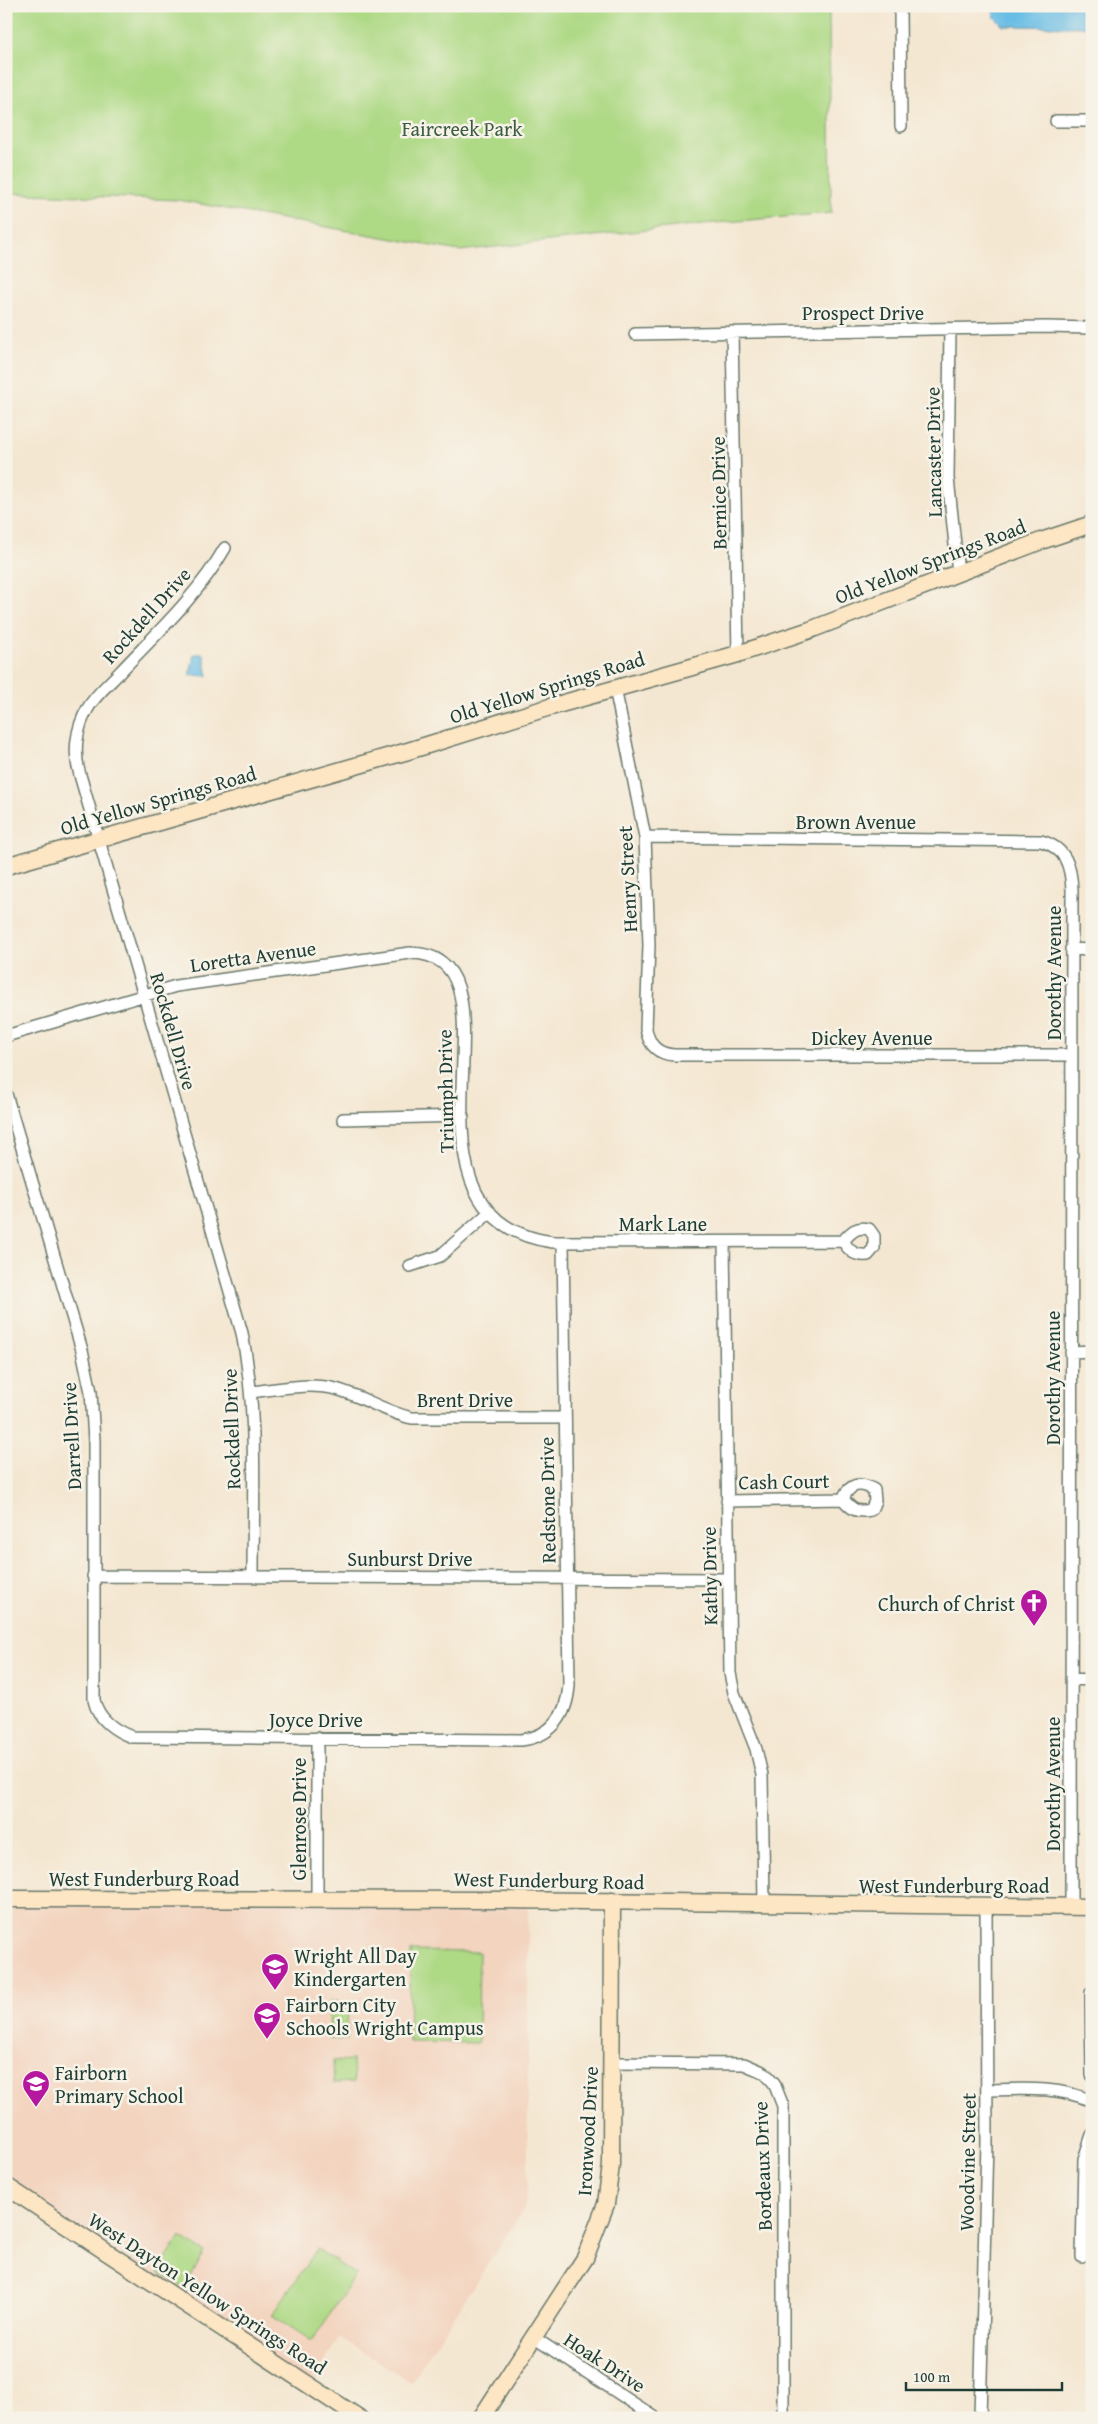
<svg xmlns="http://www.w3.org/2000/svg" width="1098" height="2424" font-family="'Gentium Book Plus',serif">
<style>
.built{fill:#f3d4bf}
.green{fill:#aed985;stroke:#668b5c}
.water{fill:#69bde5;stroke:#447d8c}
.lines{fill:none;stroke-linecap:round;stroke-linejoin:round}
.street-casing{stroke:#6a786b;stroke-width:14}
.secondary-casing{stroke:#6a786b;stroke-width:19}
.street{stroke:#fff;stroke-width:11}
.secondary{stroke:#fce6c4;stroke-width:16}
.labels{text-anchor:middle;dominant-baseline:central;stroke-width:5;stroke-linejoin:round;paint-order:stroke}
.park-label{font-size:20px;fill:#3c5c44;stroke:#f7f3e8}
.street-label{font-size:20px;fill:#1f3d34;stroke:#f7f3e8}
.poi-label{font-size:20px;fill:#1f3d34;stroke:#f7f3e8;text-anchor:start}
</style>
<rect width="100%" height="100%" fill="#f7f3e8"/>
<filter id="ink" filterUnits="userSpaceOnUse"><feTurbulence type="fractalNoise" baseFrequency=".02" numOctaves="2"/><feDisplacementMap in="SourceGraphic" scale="10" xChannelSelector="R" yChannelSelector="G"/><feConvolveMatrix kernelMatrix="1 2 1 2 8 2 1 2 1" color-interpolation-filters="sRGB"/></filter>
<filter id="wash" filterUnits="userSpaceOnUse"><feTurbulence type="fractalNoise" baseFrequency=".0096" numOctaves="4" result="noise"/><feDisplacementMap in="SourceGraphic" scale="20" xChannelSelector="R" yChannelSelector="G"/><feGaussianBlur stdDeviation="1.12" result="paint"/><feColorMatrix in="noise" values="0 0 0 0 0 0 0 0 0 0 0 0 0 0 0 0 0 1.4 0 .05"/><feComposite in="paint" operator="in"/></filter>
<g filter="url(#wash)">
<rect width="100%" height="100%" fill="#f4e7d2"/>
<path class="built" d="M6 1899 528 1900V2180L525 2207 411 2382 339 2337 311 2387 6 2186Z"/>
<path class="green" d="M6 6H829L831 213 703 224 459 251 178 200 6 193Z
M411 1951 479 1952 478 2043 409 2042Z
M330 2001 348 2002 347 2040 329 2039Z
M353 2060 354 2082 334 2083 333 2061Z
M180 2237 205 2252 184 2288 158 2272Z
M317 2249 356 2275 312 2341 272 2315Z"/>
<path class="water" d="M992 6H1092V27L1003 26 994 17Z
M194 654H204L208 676 190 675Z"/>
</g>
<g filter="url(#ink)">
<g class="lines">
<defs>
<path id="street" d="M900 6 901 126
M1056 121H1092
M950 330 948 478 958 573
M732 332 738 654
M635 334 1046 327 1092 328
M225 548C198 595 158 632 121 671 110 683 96 694 88 708 76 728 73 753 80 775L242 1333C258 1413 253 1495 253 1576
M615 688 645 837 649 945 646 1029C649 1045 657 1054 674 1055H1071
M645 837 1041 841C1066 848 1071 866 1072 890L1071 1907
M1071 949 1092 950
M6 1036 176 986 410 953C535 954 376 1218 553 1242L843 1241C850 1252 855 1256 868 1255L874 1248V1236L869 1229C856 1226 851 1232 843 1241
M6 1094 82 1350 91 1392 94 1441V1700C98 1719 115 1731 132 1737L521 1740C552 1736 567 1716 569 1685L563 1242
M343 1119 463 1116
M724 1242 730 1673 734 1693 756 1749 762 1775 764 1904
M410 1266 440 1256 490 1212
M1071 1352 1092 1351
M251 1392C279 1389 308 1382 336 1389 362 1396 385 1412 412 1418H565
M727 1501 843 1499C852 1510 857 1513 871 1510L875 1501 874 1490C860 1481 849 1484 843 1499
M93 1576 728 1579
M1071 1679 1092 1680
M317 1900V1738
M1091 1993 1092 2075
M612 2063 744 2064 765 2073 774 2083 783 2106V2418
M987 2090C1023 2089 1058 2086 1092 2101
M1082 2257 1084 2159 1092 2135
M533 2337 656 2418
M980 2418 987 2142 986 1906"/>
<path id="secondary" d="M6 866 408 751 550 707 738 654 810 630 1041 541 1092 524
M6 1899 502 1900 1092 1907
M6 2186 359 2418
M481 2418 585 2258 606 2204 611 2165 612 1901"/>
</defs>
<use href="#street" class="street-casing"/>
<use href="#secondary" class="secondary-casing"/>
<use href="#street" class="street"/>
<use href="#secondary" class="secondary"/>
</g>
</g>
<defs>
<symbol id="church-pin" viewBox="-11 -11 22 30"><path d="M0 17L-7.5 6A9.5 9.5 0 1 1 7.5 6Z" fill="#b5179e" stroke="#f7f3e8"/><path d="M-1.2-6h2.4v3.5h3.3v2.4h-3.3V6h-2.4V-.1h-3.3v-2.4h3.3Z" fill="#fff"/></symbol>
<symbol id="school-pin" viewBox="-11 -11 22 30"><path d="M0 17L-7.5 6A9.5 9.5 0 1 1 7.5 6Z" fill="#b5179e" stroke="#f7f3e8"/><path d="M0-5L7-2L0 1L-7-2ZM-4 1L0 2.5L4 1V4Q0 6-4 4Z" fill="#fff"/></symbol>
</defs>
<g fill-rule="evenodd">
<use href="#church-pin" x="1018" y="1587" width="32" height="43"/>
<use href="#school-pin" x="259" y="1951" width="32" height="43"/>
<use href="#school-pin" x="251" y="2000" width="32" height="43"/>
<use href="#school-pin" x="20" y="2068" width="32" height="43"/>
</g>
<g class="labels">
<g class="park-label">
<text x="462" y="128">Faircreek Park</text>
</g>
<g class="street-label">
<text x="863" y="312">Prospect Drive</text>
<text transform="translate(933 452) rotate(-91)">Lancaster Drive</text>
<text transform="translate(718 493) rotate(-91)">Bernice Drive</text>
<text transform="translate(930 561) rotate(-21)">Old Yellow Springs Road</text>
<text transform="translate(146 615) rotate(-48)">Rockdell Drive</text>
<text transform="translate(547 687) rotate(-17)">Old Yellow Springs Road</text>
<text transform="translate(158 800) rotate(-16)">Old Yellow Springs Road</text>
<text x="856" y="821">Brown Avenue</text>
<text transform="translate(627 879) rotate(-93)">Henry Street</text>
<text transform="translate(253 956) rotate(-8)">Loretta Avenue</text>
<text transform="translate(1053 973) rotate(-90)">Dorothy Avenue</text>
<text transform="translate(174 1031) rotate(74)">Rockdell Drive</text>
<text x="872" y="1037">Dickey Avenue</text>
<text transform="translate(445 1091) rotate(-91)">Triumph Drive</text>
<text x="663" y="1223">Mark Lane</text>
<text transform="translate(1052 1378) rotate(-90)">Dorothy Avenue</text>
<text x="465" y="1399">Brent Drive</text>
<text transform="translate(231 1429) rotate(-92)">Rockdell Drive</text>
<text transform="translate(71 1436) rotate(-93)">Darrell Drive</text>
<text transform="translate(784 1481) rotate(-1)">Cash Court</text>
<text transform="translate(547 1500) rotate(-91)">Redstone Drive</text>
<text x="410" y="1558">Sunburst Drive</text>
<text transform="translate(709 1576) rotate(-91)">Kathy Drive</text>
<text x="316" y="1719">Joyce Drive</text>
<text transform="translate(1052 1784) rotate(-90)">Dorothy Avenue</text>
<text transform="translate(298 1819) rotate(-90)">Glenrose Drive</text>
<text x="144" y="1878">West Funderburg Road</text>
<text transform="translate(549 1880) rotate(1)">West Funderburg Road</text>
<text x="954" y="1885">West Funderburg Road</text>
<text transform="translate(587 2131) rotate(-87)">Ironwood Drive</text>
<text transform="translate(967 2162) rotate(-89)">Woodvine Street</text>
<text transform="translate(762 2166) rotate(-92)">Bordeaux Drive</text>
<text transform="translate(208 2293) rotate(33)">West Dayton Yellow Springs Road</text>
<text transform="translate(605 2362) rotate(33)">Hoak Drive</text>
</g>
<g class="poi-label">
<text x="1015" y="1603" text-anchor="end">Church of Christ</text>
<text x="294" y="1955">Wright All Day<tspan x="294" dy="23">Kindergarten</tspan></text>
<text x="286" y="2004">Fairborn City<tspan x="286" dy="23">Schools Wright Campus</tspan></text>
<text x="55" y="2072">Fairborn<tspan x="55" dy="23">Primary School</tspan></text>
</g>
</g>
<rect width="1098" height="2424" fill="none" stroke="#f7f3e8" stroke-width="25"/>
<path d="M906 2382v8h156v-8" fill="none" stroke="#1f3d34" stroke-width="2.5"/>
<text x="913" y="2382" font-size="15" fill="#1f3d34" stroke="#f7f3e8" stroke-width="4" paint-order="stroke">100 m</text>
</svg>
